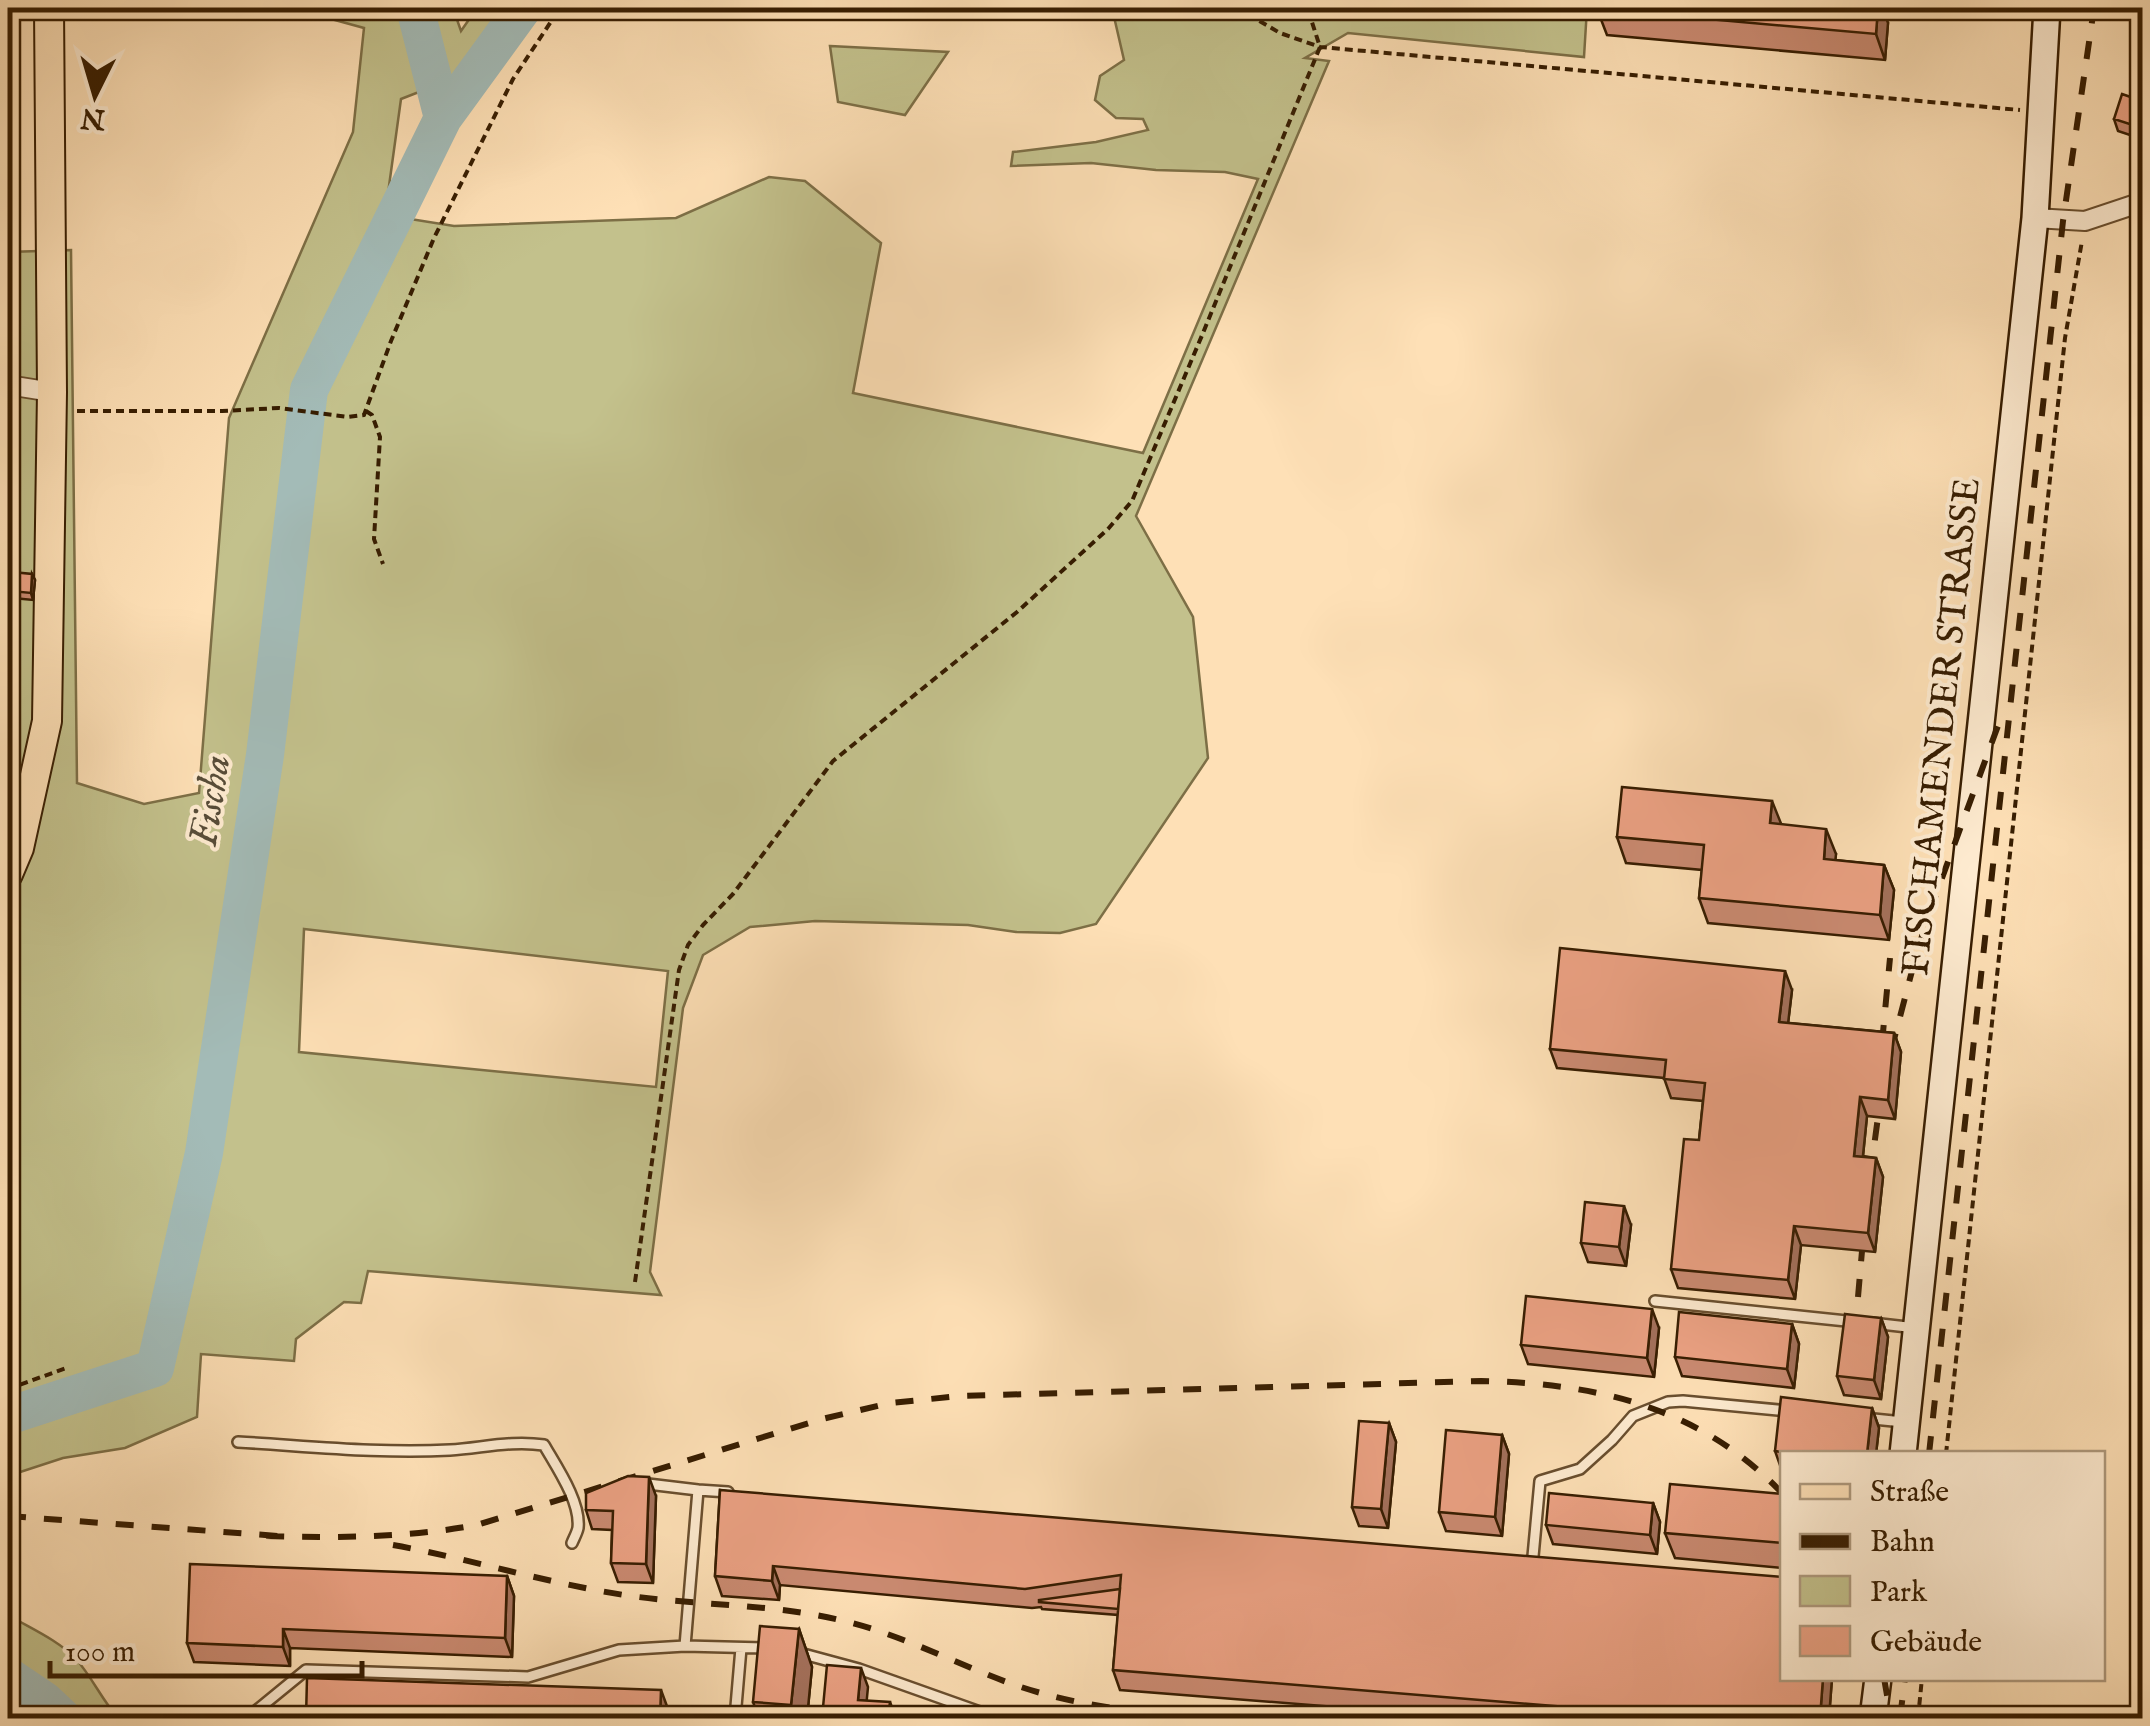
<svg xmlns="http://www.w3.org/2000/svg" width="2150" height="1726" font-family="'IM FELL English',serif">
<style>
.green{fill:#c3c18c;stroke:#7d6f46;stroke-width:2.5;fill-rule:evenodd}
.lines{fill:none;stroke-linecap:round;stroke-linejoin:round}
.river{stroke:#a3bbb7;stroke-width:38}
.service-casing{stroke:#694e2e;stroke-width:14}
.minor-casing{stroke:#694e2e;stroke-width:22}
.secondary-casing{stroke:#371d01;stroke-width:30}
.primary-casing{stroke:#371d01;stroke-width:32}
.path{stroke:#371d01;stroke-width:4;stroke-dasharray:8 5;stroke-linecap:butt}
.service{stroke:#feebd0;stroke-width:9}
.minor{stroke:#feebd0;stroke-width:18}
.secondary{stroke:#feebd0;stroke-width:25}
.primary{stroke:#fee0b6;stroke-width:28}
.rail{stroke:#371d01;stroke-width:6;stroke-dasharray:18 18;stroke-linecap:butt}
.wall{fill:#ca8a71;stroke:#371d01;stroke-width:2.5}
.shaded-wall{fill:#a4715c;stroke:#371d01;stroke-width:2.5}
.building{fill:#eba183;stroke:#371d01;stroke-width:2.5}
.labels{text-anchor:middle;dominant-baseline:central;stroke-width:8;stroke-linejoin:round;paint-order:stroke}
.street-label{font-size:38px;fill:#371d01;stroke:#feebd0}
.water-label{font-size:40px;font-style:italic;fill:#574c38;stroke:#feebd0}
</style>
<rect width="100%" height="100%" fill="#fee0b6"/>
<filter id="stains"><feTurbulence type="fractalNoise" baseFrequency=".002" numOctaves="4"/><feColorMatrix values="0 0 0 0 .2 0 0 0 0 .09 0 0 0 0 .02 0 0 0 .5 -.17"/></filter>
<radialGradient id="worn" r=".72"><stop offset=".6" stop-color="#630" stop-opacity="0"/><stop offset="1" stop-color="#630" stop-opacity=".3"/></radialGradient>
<path class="green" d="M291 8H453L461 31 477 8H510L460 76 401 99 385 215 454 226 676 218 769 177 805 181 881 243 853 393 1143 453 1258 179 1225 172 1156 170 1091 163 1011 166 1013 152 1096 142 1148 130 1143 119 1116 118 1095 100 1100 76 1124 60 1112 8H1587L1584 57 1348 33 1305 58 1329 61 1136 516 1193 617 1208 758 1096 924 1060 933 1016 932 968 925 815 921 750 927 703 955 683 1008 650 1272 661 1295 368 1271 361 1303 344 1302 296 1339 294 1361 201 1354 197 1417 125 1448 63 1458 8 1476V252L71 250 77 783 144 804 199 793 229 418 353 132 364 28ZM304 929 668 971 656 1087 299 1052Z
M830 46 948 52 905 115 838 102Z
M8 1615C30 1628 58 1640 76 1659 92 1677 102 1700 118 1718H8Z"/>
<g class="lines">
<path class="river" d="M415 8 443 118
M8 1416 155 1368 204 1153 265 755 309 390 443 118 523 8
M8 1676 45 1701 63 1718"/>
<defs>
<path id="service" d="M1655 1301 1856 1322
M1872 1323 1916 1328
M1864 1418 1903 1422
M238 1442C308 1446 380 1454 450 1450 482 1448 512 1440 544 1445 556 1466 581 1502 578 1528 577 1533 574 1538 572 1543
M641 1485 648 1484 698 1490
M1532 1567 1540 1481 1580 1469 1612 1440 1633 1416 1668 1402 1683 1401 1789 1411
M685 1646 698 1490 728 1492
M796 1652 859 1669 997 1718
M250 1718 251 1715 306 1670 528 1677 619 1650 685 1646 766 1648
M735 1718 741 1648"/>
<path id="minor" d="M2035 218 2085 221 2142 202
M8 385 52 392"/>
<path id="secondary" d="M1903 1454 2035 218 2047 8
M1873 1718 1878 1678"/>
<path id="primary" d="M8 874 19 848 47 721 52 392 49 8"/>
</defs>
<use href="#service" class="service-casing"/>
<use href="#minor" class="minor-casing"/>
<use href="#secondary" class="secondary-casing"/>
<use href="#primary" class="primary-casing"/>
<path class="path" d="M1237 8 1280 33 1320 47 2020 110
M1246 12 1259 14 1300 8
M77 411H222L279 408 348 417 364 415 391 341 434 238 513 79 560 8
M366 411 372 415 380 437 374 539 383 564
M8 919 18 896
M635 1282 679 970 688 945 703 925 733 894 833 761 1017 612 1108 529 1132 501 1203 333 1320 47 1310 16 1314 8
M8 1389 69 1367
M1946 1454 2065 338 2082 241
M1918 1718 1922 1678"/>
<use href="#service" class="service"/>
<use href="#minor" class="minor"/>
<use href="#secondary" class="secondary"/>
<use href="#primary" class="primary"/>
<path class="rail" d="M1882 1043 1890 958
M1891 1051 1917 952 1931 908 1999 723
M1870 1176 1878 1117
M1858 1297 1862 1251
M1929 1454 2063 221 2094 8
M8 1516 278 1536
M266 1536C338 1538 405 1538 477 1525L822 1419 890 1403 960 1396 1481 1381C1596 1383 1700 1407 1782 1493
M393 1545C471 1559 546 1583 624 1595 697 1606 771 1603 844 1621 903 1635 958 1665 1015 1685 1079 1707 1144 1713 1210 1718
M1884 1678 1891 1718
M1900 1718 1905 1678"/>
</g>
<path class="wall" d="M1597 9 1888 23 1885 60 1607 35Z
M2142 101V139L2118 131 2114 119Z
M32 574 35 580 33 600 13 598 10 591Z
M1781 824 1836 854 1835 860 1884 865 1894 890 1889 940 1708 923 1699 898 1702 870 1626 863 1617 837Z
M1792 990 1788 1023 1894 1033 1901 1052 1895 1119 1867 1116 1863 1156 1876 1158 1883 1177 1875 1252 1801 1245 1795 1299 1678 1288 1671 1269 1699 1140 1703 1101 1671 1098 1664 1078 1557 1068 1550 1049Z
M1631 1225 1626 1266 1588 1262 1581 1243Z
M1881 1318 1888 1337 1881 1399 1844 1395 1837 1376Z
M1792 1324 1799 1344 1794 1388 1682 1376 1675 1357Z
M1659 1328 1654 1377 1528 1364 1521 1345Z
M1872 1408 1879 1428 1876 1454H1782V1471L1775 1451Z
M1389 1423 1396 1442 1388 1528 1359 1526 1352 1507Z
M1502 1435 1509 1454 1502 1536 1446 1531 1439 1512Z
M720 1490 1832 1678 1829 1718H1474L1120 1690 1113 1670 1118 1615 1042 1609 1041 1607 1032 1608 780 1585 779 1600 722 1596 715 1576Z
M1782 1494V1568L1675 1558 1665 1533Z
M656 1496 653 1583 618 1582 611 1563 612 1530 592 1529 586 1510Z
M1653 1503 1660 1522 1657 1554 1553 1544 1546 1525Z
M507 1576 514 1596 512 1657 290 1648V1666L194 1662 187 1643Z
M799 1629 812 1667 807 1718H759L753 1702Z"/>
<path class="shaded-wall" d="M1878 8H1883L1888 23 1885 60 1876 34Z
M32 574 35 580 33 600 31 593Z
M1772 801 1782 826 1770 823Z
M1826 829 1836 854 1833 884 1824 859Z
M1884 865 1894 890 1889 940 1880 915Z
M1785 971 1792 990 1786 1041 1779 1022Z
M1894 1033 1901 1052 1895 1119 1888 1100Z
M1860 1097 1867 1116 1861 1175 1854 1156Z
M1876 1158 1883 1177 1875 1252 1868 1233Z
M1624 1206 1631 1225 1626 1266 1619 1247Z
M1794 1226 1801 1245 1795 1299 1788 1280Z
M1652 1309 1659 1328 1654 1377 1647 1358Z
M1881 1318 1888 1337 1881 1399 1874 1380Z
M1792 1324 1799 1344 1794 1388 1787 1369Z
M1872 1408 1879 1428 1876 1454H1867Z
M1389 1423 1396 1442 1388 1528 1381 1509Z
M1502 1435 1509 1454 1502 1536 1495 1517Z
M649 1477 656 1496 653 1583 646 1564Z
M1653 1503 1660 1522 1657 1554 1650 1535Z
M773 1566 780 1585 779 1600 772 1581Z
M507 1576 514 1596 512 1657 505 1638Z
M283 1629 290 1648V1666L283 1647Z
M799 1629 812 1667 807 1718H796L791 1705Z
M861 1668 868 1687 865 1718 858 1700Z
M1823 1678H1832L1829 1718H1820Z
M661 1690 668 1709V1718H660Z
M890 1702 896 1718H888Z"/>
<path class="building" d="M1598 8H1878L1876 34 1597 9Z
M2122 94 2142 101V128L2114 119Z
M12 572 32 574 31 593 10 591Z
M1622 787 1772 801 1770 823 1826 829 1824 859 1884 865 1880 915 1699 898 1704 845 1617 837Z
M1560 948 1785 971 1779 1022 1894 1033 1888 1100 1860 1097 1854 1156 1876 1158 1868 1233 1794 1226 1788 1280 1671 1269 1684 1139 1699 1140 1705 1083 1664 1079 1666 1060 1550 1049Z
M1585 1202 1624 1206 1619 1247 1581 1243Z
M1526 1296 1652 1309 1647 1358 1521 1345Z
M1679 1312 1792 1324 1787 1369 1675 1357Z
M1845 1314 1881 1318 1874 1380 1837 1376Z
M1781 1397 1872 1408 1867 1454H1792L1775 1451Z
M1359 1421 1389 1423 1381 1509 1352 1507Z
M1446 1430 1502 1435 1495 1517 1439 1512Z
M628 1476 649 1477 646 1564 611 1563 613 1511 586 1510V1493Z
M1670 1484 1782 1494V1543L1665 1533Z
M720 1490 1782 1577V1678H1823L1820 1718H1701L1113 1670 1121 1575 1025 1589 773 1566 772 1581 715 1576Z
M1549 1493 1653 1503 1650 1535 1546 1525Z
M190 1564 507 1576 505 1638 283 1629V1647L187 1643Z
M1120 1589 1118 1609 1039 1602V1600Z
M760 1626 799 1629 791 1705 753 1702Z
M827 1665 861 1668 858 1700 890 1702 888 1718H822Z
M307 1678 661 1690 660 1718H306Z"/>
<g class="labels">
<g class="street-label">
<text transform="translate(1943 727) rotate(-84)">FISCHAMENDER STRASSE</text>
</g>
<g class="water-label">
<text transform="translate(212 801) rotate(-81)">Fischa</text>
</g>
</g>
<rect width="2150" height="1726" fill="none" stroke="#fee0b6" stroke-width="40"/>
<rect x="10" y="10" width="2130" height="1706" fill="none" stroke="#371d01" stroke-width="5"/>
<rect x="20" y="20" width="2110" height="1686" fill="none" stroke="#371d01" stroke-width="2.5"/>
<rect x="1780" y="1451" width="325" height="230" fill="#feebd0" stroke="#ae997d" stroke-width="2.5"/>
<rect x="1800" y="1484" width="50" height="15" fill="#fee0b6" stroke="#ae997d" stroke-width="2.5"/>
<text x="1870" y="1501" font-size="30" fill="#371d01">Straße</text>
<rect x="1800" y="1534" width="50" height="15" fill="#371d01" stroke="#ae997d" stroke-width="2.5"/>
<text x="1870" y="1551" font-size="30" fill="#371d01">Bahn</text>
<rect x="1800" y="1576" width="50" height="30" fill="#c3c18c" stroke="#ae997d" stroke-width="2.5"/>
<text x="1870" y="1601" font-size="30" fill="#371d01">Park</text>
<rect x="1800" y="1626" width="50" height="30" fill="#eba183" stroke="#ae997d" stroke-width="2.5"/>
<text x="1870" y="1651" font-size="30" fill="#371d01">Gebäude</text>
<g transform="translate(95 95) rotate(185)" stroke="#feebd0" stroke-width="8" paint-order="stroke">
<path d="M0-8L18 38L0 25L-18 38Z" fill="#371d01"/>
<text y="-15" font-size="28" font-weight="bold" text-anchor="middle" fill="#371d01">N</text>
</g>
<path d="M50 1661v15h312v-15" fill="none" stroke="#371d01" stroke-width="5"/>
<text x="65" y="1661" font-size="30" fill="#371d01" stroke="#feebd0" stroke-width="8" paint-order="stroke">100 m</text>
<rect width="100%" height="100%" filter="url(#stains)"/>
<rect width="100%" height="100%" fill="url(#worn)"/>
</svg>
